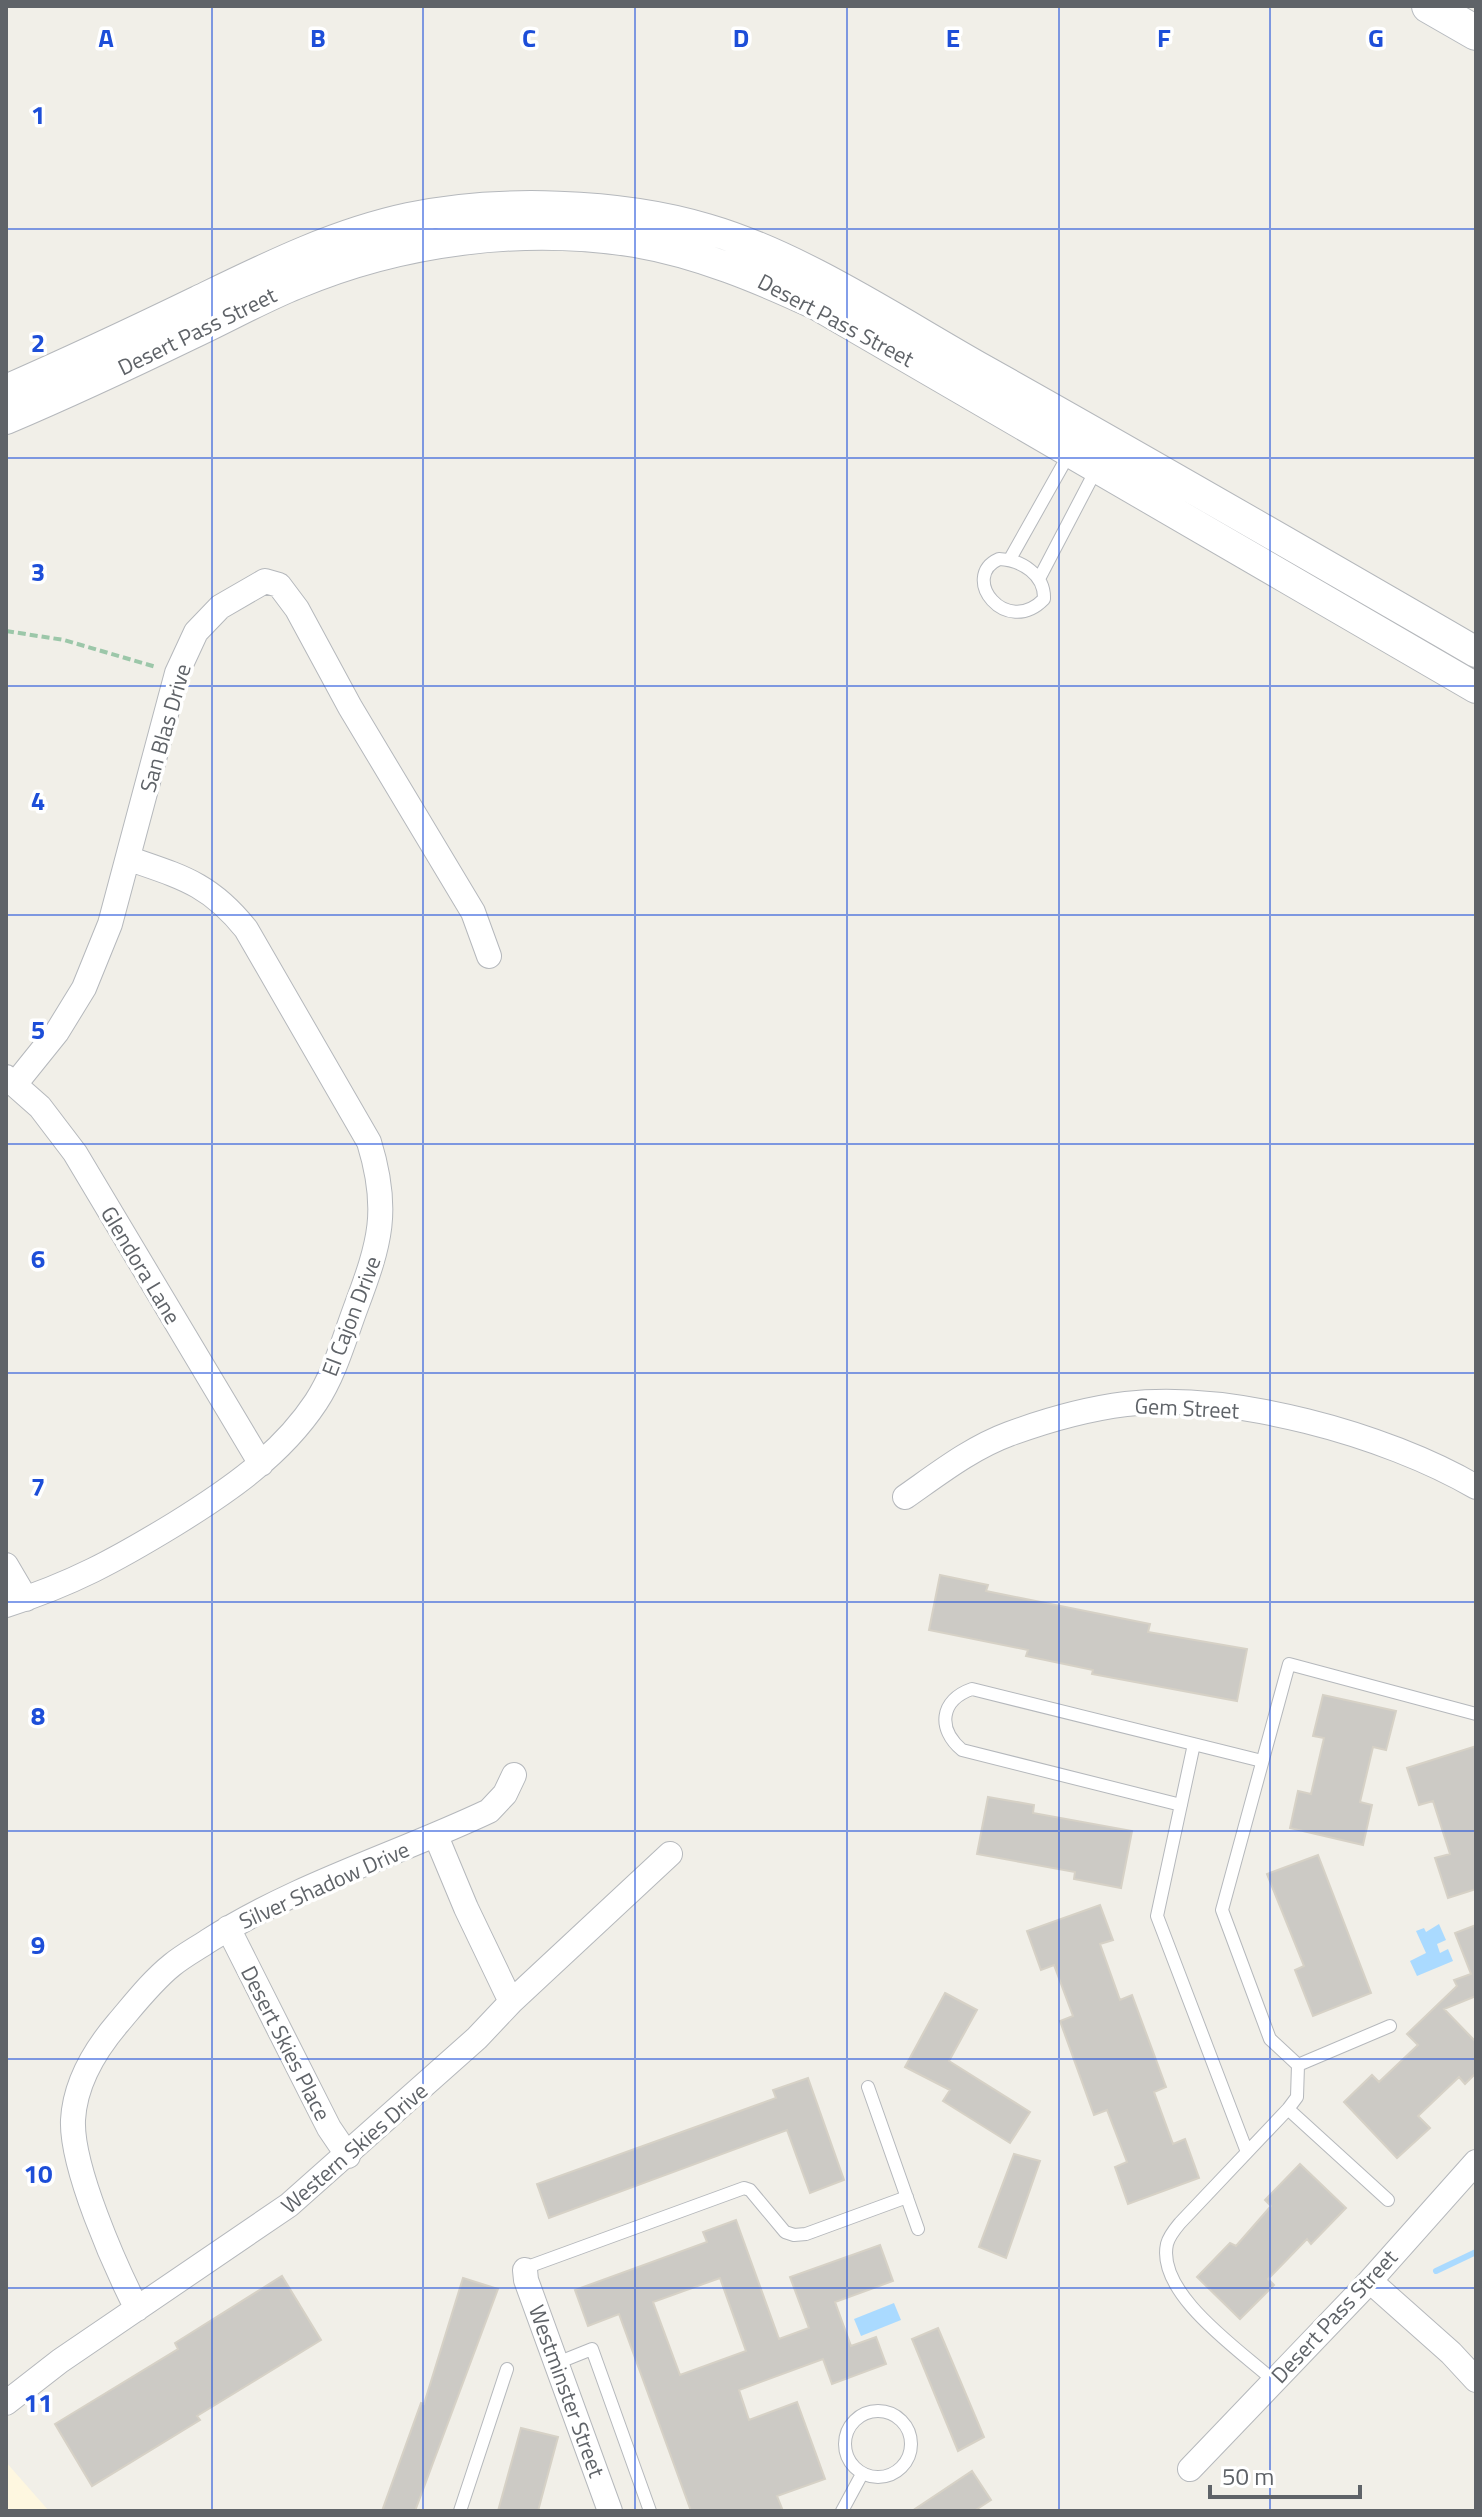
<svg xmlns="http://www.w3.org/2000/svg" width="1482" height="2517" font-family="'Titillium Web',sans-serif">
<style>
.commercial{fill:#fef7e0}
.water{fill:#aadaff}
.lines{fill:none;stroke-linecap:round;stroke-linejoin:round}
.stream{stroke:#aadaff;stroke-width:6}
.building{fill:#cccac5;stroke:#d6d1c6;stroke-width:2;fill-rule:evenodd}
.service-casing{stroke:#b5b8bc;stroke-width:14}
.minor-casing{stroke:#b5b8bc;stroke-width:26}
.tertiary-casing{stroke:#b5b8bc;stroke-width:32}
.secondary-casing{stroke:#b6babf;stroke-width:36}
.path{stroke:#9cc7a9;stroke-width:4;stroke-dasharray:8 4;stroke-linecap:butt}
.service{stroke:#fff;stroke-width:12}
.minor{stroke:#fff;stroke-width:24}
.tertiary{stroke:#fff;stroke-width:30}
.secondary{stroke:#fff;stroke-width:34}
.grid{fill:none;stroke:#1d4ed8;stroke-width:2;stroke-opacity:0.55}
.labels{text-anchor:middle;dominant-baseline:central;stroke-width:7;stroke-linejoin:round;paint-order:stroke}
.street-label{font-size:22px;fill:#5f6368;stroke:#fff}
.grid-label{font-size:26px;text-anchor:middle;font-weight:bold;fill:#1d4ed8;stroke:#fff;stroke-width:7;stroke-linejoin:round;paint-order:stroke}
</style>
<rect width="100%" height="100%" fill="#f1efe8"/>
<path class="commercial" d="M6 2462 49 2511H6Z"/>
<path class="water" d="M1439 1924 1446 1940 1437 1944 1440 1953 1448 1949 1453 1961 1417 1976 1410 1961 1426 1953 1416 1931 1424 1928 1426 1932Z
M894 2303 901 2320 861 2336 854 2319Z"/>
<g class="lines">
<path class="stream" d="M1436 2271 1476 2252"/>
</g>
<path class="building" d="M940 1575 988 1585 986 1591 1150 1624 1148 1632 1247 1649 1237 1701 1092 1674 1093 1670 1026 1656 1028 1650 929 1630Z
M1323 1695 1396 1711 1386 1750 1373 1747 1360 1802 1372 1805 1363 1845 1290 1828 1298 1791 1311 1794 1324 1738 1313 1736Z
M1476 1746V1889L1448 1898 1435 1858 1450 1854 1433 1801 1419 1805 1407 1768Z
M988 1797 1034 1805 1033 1813 1132 1831 1121 1888 1074 1879 1075 1872 977 1854Z
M1318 1855 1371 1993 1313 2016 1295 1970 1304 1966 1267 1874Z
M1100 1905 1113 1940 1100 1944 1120 2000 1132 1995 1166 2087 1154 2092 1173 2144 1185 2139 1199 2178 1128 2204 1115 2167 1127 2162 1107 2110 1094 2115 1060 2021 1073 2016 1054 1965 1041 1970 1027 1931Z
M1476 1925V1996L1444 2009 1476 2042V2073L1465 2084 1459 2077 1418 2116 1430 2128 1397 2158 1344 2102 1372 2075 1379 2082 1418 2045 1407 2034 1457 1986 1454 1980 1471 1974 1455 1933Z
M945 1993 977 2010 949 2061 1030 2112 1010 2143 943 2101 950 2090 905 2067Z
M808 2078 844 2180 810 2193 787 2130 549 2218 537 2184 776 2098 773 2090Z
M1014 2154 1040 2161 1006 2258 979 2247Z
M1300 2164 1346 2208 1311 2244 1307 2239 1268 2279 1274 2285 1240 2319 1197 2277 1230 2243 1236 2246 1271 2206 1265 2200Z
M736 2220 779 2339 809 2328 790 2277 880 2245 893 2281 835 2302 851 2346 876 2337 886 2364 832 2384 823 2359 739 2390 749 2420 797 2402 825 2479 777 2496 783 2511H691L619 2314 588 2326 575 2290 707 2242 703 2232ZM720 2278 746 2351 680 2375 653 2302Z
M282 2276 321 2340 197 2416 200 2420 92 2486 55 2424 178 2349 175 2343Z
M463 2278 498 2289 415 2511H382L421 2403 424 2404Z
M938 2328 984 2437 958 2451 912 2339Z
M521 2428 558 2437 538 2511H498Z
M972 2471 991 2500 974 2511H912Z"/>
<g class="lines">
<defs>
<path id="service" d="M999 559C1022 560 1045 575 1044 599 1006 638 959 577 999 559Z
M1010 559 1069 454
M1040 577 1098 466
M1194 1744 1157 1916 1247 2152
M1181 1805 962 1750C937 1729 940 1700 972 1689L1262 1761
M1390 2026 1298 2065 1270 2039 1222 1910 1289 1664 1476 1714
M868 2087 918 2229
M1288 2109 1388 2200
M525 2270 533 2265 744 2188 750 2190 785 2232 794 2235 806 2234 907 2197
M557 2363 592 2349 650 2511
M1274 2381C1241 2351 1156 2294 1167 2244 1169 2236 1175 2229 1180 2223L1288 2109 1297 2097 1298 2065
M845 2444a33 33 0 1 1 66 0a33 33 0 1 1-66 0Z
M460 2511 507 2369
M842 2511 862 2474"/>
<path id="minor" d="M6 1077 40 1107 75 1153 261 1464
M16 1083 57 1032 84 988 110 924 177 673 196 632 220 607 265 581 279 585 297 609 350 707 473 912 489 956
M905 1497C938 1474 971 1448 1009 1434 1047 1420 1086 1409 1126 1404 1232 1392 1385 1434 1476 1487
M6 1565 26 1599
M6 1605C72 1584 116 1560 175 1524 228 1491 281 1455 316 1402 335 1373 344 1339 356 1307 380 1243 390 1210 369 1142L246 929C210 884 182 877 130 859
M436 1836 466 1908 511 2002
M228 1928 329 2128 348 2156
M525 2270 526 2280 610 2511
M1370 2281 1451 2353 1476 2380
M137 2309C115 2266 71 2167 73 2120 75 2083 95 2050 118 2023 135 2003 152 1981 172 1965 183 1956 196 1949 208 1941 295 1885 396 1855 489 1811L505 1794 514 1775
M6 2403 60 2361 289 2205 477 2038 511 2002 670 1854
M1190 2469 1370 2281 1476 2162"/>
<path id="tertiary" d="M6 390C70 362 134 332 198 301 266 268 334 234 409 218 497 199 621 203 707 229 800 256 897 321 982 369 1148 462 1312 557 1476 652
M6 419C67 393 127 365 187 336 224 319 259 299 296 284 400 240 523 224 635 242 699 253 759 278 817 305L1476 688"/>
<path id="secondary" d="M1429 6 1476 33"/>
</defs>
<use href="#service" class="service-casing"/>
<use href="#minor" class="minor-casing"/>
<use href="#tertiary" class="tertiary-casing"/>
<use href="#secondary" class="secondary-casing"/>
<path class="path" d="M6 631 64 640 156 667"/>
<use href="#service" class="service"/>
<use href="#minor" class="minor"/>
<use href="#tertiary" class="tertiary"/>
<use href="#secondary" class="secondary"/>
</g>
<path class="grid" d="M212 6V2511M423 6V2511M635 6V2511M847 6V2511M1059 6V2511M1270 6V2511M6 229H1476M6 458H1476M6 686H1476M6 915H1476M6 1144H1476M6 1373H1476M6 1602H1476M6 1831H1476M6 2059H1476M6 2288H1476"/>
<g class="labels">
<g class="street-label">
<text transform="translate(836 320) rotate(28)">Desert Pass Street</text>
<text transform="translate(197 331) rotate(-26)">Desert Pass Street</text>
<text transform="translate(165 728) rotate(-74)">San Blas Drive</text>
<text transform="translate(141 1265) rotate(59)">Glendora Lane</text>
<text transform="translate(351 1316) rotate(-69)">El Cajon Drive</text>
<text transform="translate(1187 1408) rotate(3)">Gem Street</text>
<text transform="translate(324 1885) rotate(-24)">Silver Shadow Drive</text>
<text transform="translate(286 2043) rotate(63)">Desert Skies Place</text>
<text transform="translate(354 2148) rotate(-41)">Western Skies Drive</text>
<text transform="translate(1334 2316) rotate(-47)">Desert Pass Street</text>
<text transform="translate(567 2391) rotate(70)">Westminster Street</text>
</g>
</g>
<g class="grid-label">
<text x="106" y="47">A</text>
<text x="318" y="47">B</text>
<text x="529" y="47">C</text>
<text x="741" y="47">D</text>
<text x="953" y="47">E</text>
<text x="1164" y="47">F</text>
<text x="1376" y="47">G</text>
<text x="38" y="124">1</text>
<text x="38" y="352">2</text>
<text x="38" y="581">3</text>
<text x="38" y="810">4</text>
<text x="38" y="1039">5</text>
<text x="38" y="1268">6</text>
<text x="38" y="1496">7</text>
<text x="38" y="1725">8</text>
<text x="38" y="1954">9</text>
<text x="38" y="2183">10</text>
<text x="38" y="2412">11</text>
</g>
<rect width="1482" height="2517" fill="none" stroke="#5f6368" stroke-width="16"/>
<path d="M1210 2485v12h150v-12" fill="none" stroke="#5f6368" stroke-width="4"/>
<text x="1222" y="2485" font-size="24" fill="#5f6368" stroke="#ffffff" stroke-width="6" paint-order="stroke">50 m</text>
</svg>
